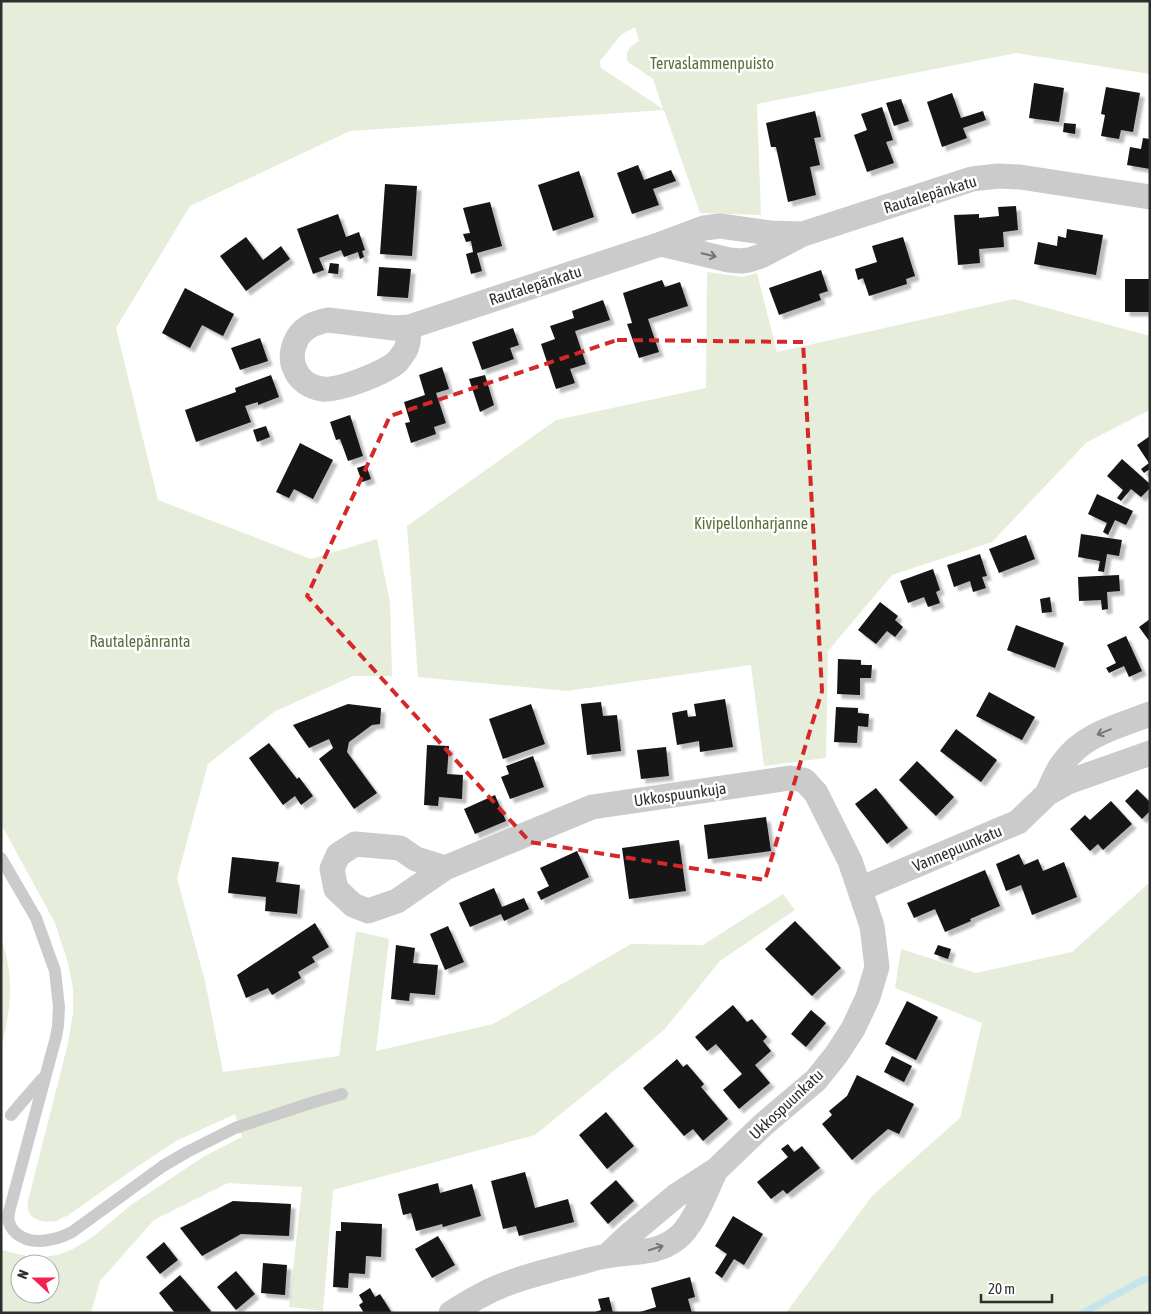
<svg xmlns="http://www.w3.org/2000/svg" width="1151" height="1314" font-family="'Asap Condensed',sans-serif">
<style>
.green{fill:#e7eddb;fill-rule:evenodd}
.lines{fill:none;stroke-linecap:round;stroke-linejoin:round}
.stream{stroke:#c5e4ee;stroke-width:7}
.building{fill:#151515;filter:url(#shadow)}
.service{stroke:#cbcbcb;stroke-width:12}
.minor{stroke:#cbcbcb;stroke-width:25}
.oneway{stroke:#757575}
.marked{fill:none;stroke:#d62828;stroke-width:4;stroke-dasharray:10 6;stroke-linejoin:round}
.labels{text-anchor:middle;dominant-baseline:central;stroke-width:5;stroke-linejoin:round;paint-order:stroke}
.park-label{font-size:16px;fill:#596e38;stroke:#fff}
.street-label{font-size:16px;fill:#2e2e2e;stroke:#fff}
</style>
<defs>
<filter id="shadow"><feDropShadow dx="4.5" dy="4.5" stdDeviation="1" flood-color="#0004"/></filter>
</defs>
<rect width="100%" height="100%" fill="#fff"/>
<path class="green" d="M1 1H1150V74L1016 53 757 104 761 215 700 213 664 110 350 131 190 206 116 328 158 500 311 559 377 539 390 602 392 676H353L274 712 208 764 177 878 205 981 223 1072 339 1056 356 931 389 939 376 1051 493 1024 631 944 703 945 783 894 795 910 720 961 664 1030 535 1135 333 1190 323 1311 289 1307 302 1187 228 1183 154 1220 100 1281 91 1313H1V1250L31 1257H43L58 1255 73 1249 94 1236 131 1205 203 1157 242 1137 235 1114 176 1141 138 1166 67 1216C63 1217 59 1220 56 1221 46 1223 30 1221 28 1209 27 1206 28 1201 29 1197L68 1043 73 1013V988L68 963 55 923 1 824ZM635 27 639 41C631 46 624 51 628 62L653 79 663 109 601 68 600 64V61L621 35ZM20 1264H50V1294H20Z
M707 272 743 277 757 273 777 352 1014 299 1150 336V410L1087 442 992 542 892 575 828 651 826 758 764 766 751 665 567 691 418 677 407 526 556 420 706 388Z
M1150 882V1313H786L872 1196 960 1118 982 1023 895 988 901 949 976 973 1072 952Z
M1 940C15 973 11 1013 1 1047Z"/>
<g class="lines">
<path class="stream" d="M1083 1313 1139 1282 1150 1278"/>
</g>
<path class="building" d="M1034 83 1064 88 1059 122 1029 118Z
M1106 87 1140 93 1133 132 1121 130 1119 139 1101 136 1105 115 1101 114Z
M952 93 961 118 983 111 986 120 963 128 967 138 942 147 927 102Z
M901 99 909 121 894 126 886 103Z
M882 107 893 140 886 142 894 163 867 172 854 135 867 130 861 114Z
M815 111 821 137 814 138 820 165 810 167 816 195 788 202 776 147H771L766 123Z
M1064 123 1076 124 1075 134 1063 132Z
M1143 138 1150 139V169L1127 165 1130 147 1141 149Z
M638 165 644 180 671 170 676 181 653 189 659 205 632 214 617 173Z
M579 171 594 217 553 231 538 185Z
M385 184 417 186 412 256 380 254Z
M490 202 502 246 477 253 482 271 471 274 466 254 473 252 471 241 466 242 463 234 470 233 463 208Z
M1016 206 1018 230 1003 232 1004 247 979 249 980 263 958 265 954 215 979 214V218L999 216 998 207Z
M338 214 346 237 359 232 365 250 362 251 364 257 360 259 358 252 344 257 341 250 319 258 324 270 313 274 297 229Z
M1067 229 1103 235 1096 275 1034 264 1038 242 1057 246 1058 236 1066 238Z
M246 237 263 260 281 246 290 259 246 291 220 256Z
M903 237 915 276 906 279 907 284 869 296 863 278 858 280 855 269 877 262 872 246Z
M330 263 339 264 338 274 328 273Z
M379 267 411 269 408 298 377 296Z
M821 270 828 291 819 294 821 300 779 315 769 288Z
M1125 279H1150V312H1125Z
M662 280 665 287 680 282 688 306 648 319 659 352 639 358 627 324 632 323 623 293Z
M185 288 234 314 223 336 202 325 190 348 162 333Z
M603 300 610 320 575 331 586 364 570 369 575 383 556 389 541 344 555 339 550 326 574 318 572 311Z
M513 328 519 345 510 348 514 359 482 370 472 342Z
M260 338 268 361 240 370 231 348Z
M442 367 449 389 436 393 446 423 434 427 436 434 411 443 405 423 410 422 404 402 425 395 419 375Z
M271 375 279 397 258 405V402L245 406 251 422 196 442 185 410 236 392 235 388Z
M485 375 494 405 480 412 469 379Z
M350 415 363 456 348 461 340 439 336 440 330 422Z
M266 426 270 437 257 442 253 430Z
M1150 436V469L1144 473 1141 469 1149 463 1137 445Z
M300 443 333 460 313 499 294 489 289 498 276 492Z
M1122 459 1150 484V488L1141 497 1131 489 1121 501 1117 498 1123 490 1107 476Z
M366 465 371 479 362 482 357 468Z
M1097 494 1133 511 1126 525 1115 520 1108 535 1103 532 1107 523 1088 514Z
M1081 534 1122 540 1119 556 1107 554 1104 572 1098 571 1100 561 1078 557Z
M1026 535 1035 559 999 573 989 549Z
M980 554 987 576 982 577 986 588 973 592 970 581 954 587 947 565Z
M933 569 940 590 936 592 940 603 928 607 924 597 908 603 900 581Z
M1119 575 1120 591 1107 592 1108 609 1102 610 1101 600 1079 601 1078 577Z
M1050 597 1052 612 1042 613 1040 599Z
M880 602 898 616 895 620 903 627 895 637 887 631 876 644 858 630Z
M1150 619V642L1139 627Z
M1016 625 1064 643 1055 668 1007 650Z
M1126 636 1142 671 1129 677 1124 666 1109 673 1106 668 1116 663 1107 645Z
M838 659 861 660V665H872L871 678H860V695L837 694Z
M989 692 1035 717 1022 740 976 716Z
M725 699 733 747 700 752 699 741 677 745 672 713 687 710 688 717 696 716 694 704Z
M601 702 603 716 617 715 621 751 587 755 581 704Z
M348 704 381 708 380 724 372 725 349 742 347 752 377 793 354 809 319 759 333 748 329 739 309 748 293 725Z
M531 704 545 744 503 759 489 719Z
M836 707 858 708V713L869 714 868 727 858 726 857 743 834 742Z
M956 729 997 760 981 782 940 751Z
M269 743 297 779 299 777 313 796 301 805 295 796 283 805 249 758Z
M427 745 449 746 447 774 463 775 462 799 439 797 438 806 424 805Z
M666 747 669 776 641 779 637 750Z
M533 756 544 787 510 799 501 777 509 774 506 766Z
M917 761 954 797 936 816 899 780Z
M876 788 908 828 887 844 855 804Z
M1137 789 1150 802V811L1142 819 1125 801Z
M495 795 506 821 475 834 464 809Z
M1111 801 1132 824 1103 850 1098 844 1090 851 1070 829 1085 815 1090 820Z
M766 817 771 851 708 859 704 825Z
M679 840 686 891 629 899 622 848Z
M577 851 589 877 541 900 537 892 549 886 540 868Z
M1019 854 1024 865 1038 859 1043 871 1064 862 1077 897 1032 915 1021 885 1006 891 996 864Z
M232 857 279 862 276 882 300 885 297 914 265 911 266 897 228 893Z
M985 870 1000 906 970 919 971 921 945 932 935 909 914 918 907 903Z
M494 888 502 907 524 898 529 909 504 921 501 914 470 927 459 903Z
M795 921 841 968 812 996 765 949Z
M315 923 329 947 312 957 315 962 298 972 301 978 272 995 268 988 246 998 237 975Z
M448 926 464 962 445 970 430 934Z
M396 945 415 948 413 963 438 965 435 995 410 993 409 1001 391 999Z
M938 945 951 949 948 959 934 954Z
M907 1001 938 1017 916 1060 885 1044Z
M733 1005 747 1022 752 1019 767 1037 763 1041 771 1051 755 1065 770 1083 739 1109 723 1090 742 1074 716 1044 707 1051 695 1037Z
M811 1010 826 1023 806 1047 791 1034Z
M892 1056 912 1066 904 1082 884 1072Z
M677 1059 683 1067 687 1064 704 1084 701 1087 728 1119 703 1141 693 1129 684 1136 643 1088Z
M857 1075 914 1104 899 1134 888 1129 852 1160 822 1124 832 1115 829 1111 847 1096Z
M606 1112 634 1146 607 1169 579 1135Z
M788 1144 794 1152 802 1146 820 1168 787 1194 783 1190 771 1199 757 1182 788 1157 781 1149Z
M525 1172 535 1208 568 1199 574 1222 519 1236 516 1226 503 1229 491 1181Z
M616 1180 634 1201 608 1224 590 1203Z
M438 1183 440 1193 472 1184 481 1216 443 1227 442 1224 416 1231 411 1213 403 1215 398 1194Z
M233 1201 291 1204 289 1236 241 1234 202 1256 180 1228Z
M733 1216 763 1234 744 1265 734 1259 722 1278 715 1273 727 1254 715 1246Z
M341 1222 382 1224 381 1257 366 1256 365 1274 349 1273 348 1288 333 1287 336 1231H341Z
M438 1236 455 1265 432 1278 415 1249Z
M164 1242 178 1260 160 1274 146 1257Z
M263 1263 287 1265 285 1295 261 1293Z
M236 1271 255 1294 236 1310 217 1287Z
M180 1275 211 1311 209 1313H175L159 1293Z
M690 1277 695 1297 688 1299 692 1313H637L656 1307 651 1288Z
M370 1288 375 1297 380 1294 392 1313H364L359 1305 363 1302 359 1295Z
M609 1297 613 1313H592L601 1310 598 1299Z"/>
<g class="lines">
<path class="service" d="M1 858 36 918 55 971 59 1007 58 1026 56 1037 9 1212C5 1231 24 1242 41 1241 52 1240 63 1237 72 1232L163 1166 187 1152 235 1128 314 1102 342 1094
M11 1115 42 1079"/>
<path class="minor" d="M661 244 729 260 741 261 749 260 761 256 803 234 972 179 998 176 1020 177 1150 197
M409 327C409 335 409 342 406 349 404 353 400 358 397 362 384 373 339 391 322 389 310 387 299 380 295 369 291 361 292 351 295 343 301 328 313 323 328 320L394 328 409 327 661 244 704 228 720 226 770 233 803 234
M1047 794C1052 784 1056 772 1063 763 1083 734 1119 726 1150 714
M445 868 416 859 400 848 355 844 338 855 332 869 336 889 353 905 368 911 397 901 445 868 592 807 790 778 804 780 816 793 850 861 872 926 877 967 868 997 853 1029 836 1055 816 1080 764 1124 716 1170 677 1195 629 1235 608 1255
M860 889 1018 822 1047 794 1068 782 1150 753
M451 1313C467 1303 483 1293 501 1286 522 1277 544 1272 566 1266 580 1263 593 1258 607 1256 630 1251 656 1255 676 1239 694 1226 706 1190 716 1170"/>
</g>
<defs><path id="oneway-shaft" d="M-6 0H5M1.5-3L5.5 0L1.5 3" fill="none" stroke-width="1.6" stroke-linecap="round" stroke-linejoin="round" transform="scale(1.25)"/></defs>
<g class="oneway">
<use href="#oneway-shaft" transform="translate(709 255) rotate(13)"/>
<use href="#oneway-shaft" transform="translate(1104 732) rotate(158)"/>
<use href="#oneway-shaft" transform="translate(656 1248) rotate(-18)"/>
</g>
<path class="marked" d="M617 340 803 342 822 691 765 880 530 842 307 596 390 416Z"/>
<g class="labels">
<g class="park-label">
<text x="712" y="63">Tervaslammenpuisto</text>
<text x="751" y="523">Kivipellonharjanne</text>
<text x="140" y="641">Rautalepänranta</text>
</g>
<g class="street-label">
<text transform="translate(930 194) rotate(-17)">Rautalepänkatu</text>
<text transform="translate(535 285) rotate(-18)">Rautalepänkatu</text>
<text transform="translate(680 794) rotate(-8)">Ukkospuunkuja</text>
<text transform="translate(957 848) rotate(-23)">Vannepuunkatu</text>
<text transform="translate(786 1104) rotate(-43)">Ukkospuunkatu</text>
</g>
</g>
<rect width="1151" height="1314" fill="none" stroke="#2e2e2e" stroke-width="5"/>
<g transform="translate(35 1279) rotate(291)"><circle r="24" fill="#ffffff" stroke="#ababab"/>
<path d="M0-4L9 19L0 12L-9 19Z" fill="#f42250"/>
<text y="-8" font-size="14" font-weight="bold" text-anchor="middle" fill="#2e2e2e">N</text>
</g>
<path d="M981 1294v8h71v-8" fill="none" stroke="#2e2e2e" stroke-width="2.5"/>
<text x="988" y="1294" font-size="15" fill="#2e2e2e" stroke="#ffffff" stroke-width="4" paint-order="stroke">20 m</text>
</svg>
